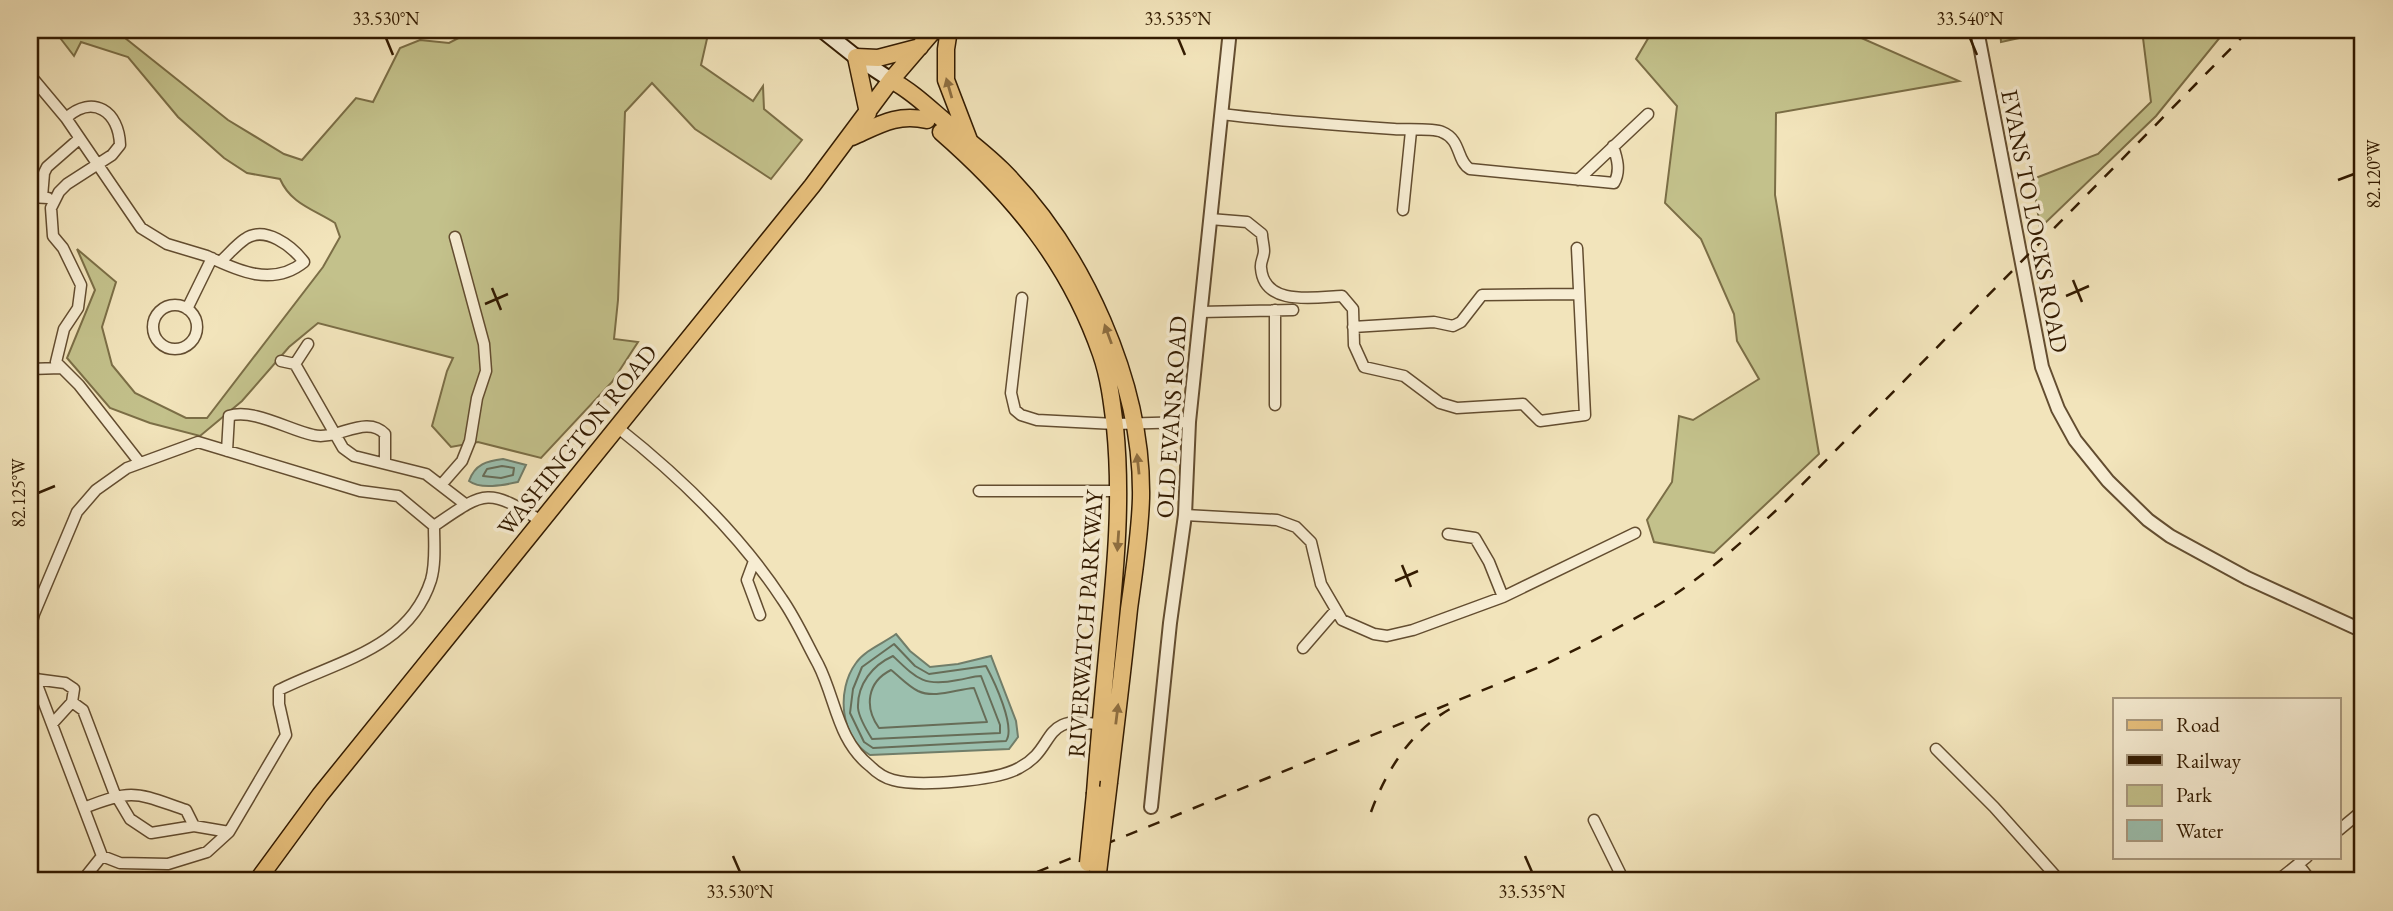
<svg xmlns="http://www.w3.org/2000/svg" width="2393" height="911" font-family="'EB Garamond',serif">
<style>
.green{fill:#c3c18b;stroke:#7b6e46;stroke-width:2}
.water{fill:#9bbfae;stroke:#717d69;stroke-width:2}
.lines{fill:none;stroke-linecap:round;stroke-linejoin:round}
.shore{stroke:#676d58;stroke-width:2}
.minor-casing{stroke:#634d30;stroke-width:13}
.tertiary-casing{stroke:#634d30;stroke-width:16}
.secondary-casing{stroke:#331b01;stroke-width:18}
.primary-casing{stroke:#331b01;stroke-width:19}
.minor{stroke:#f7edd3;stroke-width:10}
.tertiary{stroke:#f7edd3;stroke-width:12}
.secondary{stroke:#f7edd3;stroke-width:14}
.primary{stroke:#e9c27e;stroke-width:16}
.rail{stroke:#331b01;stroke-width:2.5;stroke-dasharray:12 12;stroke-linecap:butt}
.primary-bridge-casing{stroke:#331b01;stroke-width:19;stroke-linecap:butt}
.primary-bridge{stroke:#e9c27e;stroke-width:16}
.oneway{fill:#8e6e40}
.ticks{fill:none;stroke:#331b01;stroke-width:2.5}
.labels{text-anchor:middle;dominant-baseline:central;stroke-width:7;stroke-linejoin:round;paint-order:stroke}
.street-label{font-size:24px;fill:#331b01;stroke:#f7edd3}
.neatline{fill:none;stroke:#331b01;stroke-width:2.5}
.ticks-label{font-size:18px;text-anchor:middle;fill:#331b01}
</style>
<rect width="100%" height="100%" fill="#f2e4bb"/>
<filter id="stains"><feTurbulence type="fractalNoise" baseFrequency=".00286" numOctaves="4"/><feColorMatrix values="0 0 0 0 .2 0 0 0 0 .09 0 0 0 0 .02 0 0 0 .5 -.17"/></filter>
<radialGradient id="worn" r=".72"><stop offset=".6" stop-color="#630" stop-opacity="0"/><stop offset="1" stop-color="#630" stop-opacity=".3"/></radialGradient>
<path class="green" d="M54 30H115L228 120 284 154 302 160 356 98 373 102 400 48 420 40 449 43 474 30H709L701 65 753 101 763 86 764 109 802 140 771 179 695 129 652 83 625 112 618 300 614 339 638 342 612 382 541 458 478 442 451 447 432 426 447 371 453 358 318 323 289 347 242 401 200 436 150 423 110 408 67 358 95 290 77 249 116 282 102 327 112 365 135 393 186 418H207L323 267 340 237 335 223C313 209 291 204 280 179L247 173 224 158 178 117 128 57 81 42 74 56Z
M1653 30H1856L1859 37 1959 81 1776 113 1775 195 1819 454 1714 553 1654 542 1647 520 1672 482 1679 416 1693 420 1759 379 1737 341 1734 314 1701 239 1665 203 1677 106 1636 59Z
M2000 30H2056L2001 42Z
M2142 30H2226L2156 116 2040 228 2033 179 2098 154 2151 102Z"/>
<path class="water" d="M503 459 526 465 518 482C504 485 481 490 469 481 475 464 487 461 503 459Z
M896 634 910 651 930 667 958 664 991 656 1016 721 1018 737 1009 749 870 755C840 738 836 690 856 663 865 650 884 643 896 634Z"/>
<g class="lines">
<path class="shore" d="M502 466 514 468 513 475 501 478 483 476 487 469Z
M894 644 915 666 929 674 986 666C994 681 1016 727 1006 741L873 748 864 742 850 713 853 689 862 667Z
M893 656C917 679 924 687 958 680 966 679 973 676 981 676L1000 725V733L872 739C867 731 859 718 858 708 857 684 873 665 893 656Z
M891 670C900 677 908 686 918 691 935 699 957 689 974 688L987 722 879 728C864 707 867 682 891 670Z"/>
<defs>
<path id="minor" d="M30 75 66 118 141 228 167 244 207 256C238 271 273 287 304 262 292 246 265 225 245 239 236 245 228 255 220 262
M1221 114C1278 121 1336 125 1394 129 1406 130 1433 128 1442 132 1462 140 1456 161 1470 169L1614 183C1621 171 1617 158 1613 146
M66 118C93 94 119 111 120 145L112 155 67 184 59 192 51 208 53 236 63 248 81 285 78 308 64 329 56 362 79 385 140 463
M1578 180 1648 114
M30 197 48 198
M42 197 44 173 47 167 79 139
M1403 210 1411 131
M1210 219 1247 222 1262 234C1262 239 1264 246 1264 251 1264 257 1260 262 1261 268 1264 307 1315 297 1342 296L1353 309 1354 345 1364 367 1404 376 1440 403 1457 408 1523 404 1540 421 1585 415 1577 248
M1022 298 1011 393 1015 410 1021 415 1037 420 1115 424 1189 422
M153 327a22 22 0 1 1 44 0a22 22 0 1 1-44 0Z
M187 309 212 258
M1200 312 1293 310
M1353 327 1434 322 1453 326 1461 322 1482 295 1579 294
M308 344 295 364 343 448 354 456 426 474 465 504
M281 361 295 364
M30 369 61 368
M1275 405V310
M617 427C679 476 738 532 782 599 796 619 806 642 818 664 836 699 837 740 870 766 876 772 885 778 893 780 918 787 996 781 1019 768 1058 748 1039 712 1100 725
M227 451 229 416C253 408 289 430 313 435 337 441 366 414 385 434V463
M441 485 462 461 470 441 477 398 486 371 484 344 455 237
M979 491H1120
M1185 515 1277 520 1296 527 1311 542 1321 584 1342 620 1374 634 1387 636 1413 630 1503 597 1635 533
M434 526C485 491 487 487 541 521
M1448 534 1475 538 1489 562 1503 597
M754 561 747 580 760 615
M30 629 34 614 77 512 96 490 127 468 198 442 360 491 398 496 434 526
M1303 648 1335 611
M30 656 31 669 102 856 120 863 168 864 207 852 229 832 286 735 279 704V690C337 661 409 649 431 580 436 563 434 543 434 526
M35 679 65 683 74 689 72 702 83 710 114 792 130 819 151 833 194 826 229 832
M52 724 72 702
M1936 749 1994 807 2060 881
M84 808C134 788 136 793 186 810L194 826
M1594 820 1624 881
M2339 830 2363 810
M2298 864 2311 881
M82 881 102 856
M2277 881 2307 857"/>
<path id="tertiary" d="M1977 30 2042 367 2058 409 2075 440 2108 481 2148 520 2170 536 2247 578 2363 631
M1151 807 1170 623 1185 515 1189 422 1230 30"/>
<path id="secondary" d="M822 30 856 57 891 80"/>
<path id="primary" d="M949 30 946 49V80L969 140
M891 80C915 93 933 112 954 129 970 142 987 155 1002 170 1083 251 1143 383 1141 498 1140 535 1134 572 1129 609 1123 667 1116 724 1109 782
M868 113 856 57 878 58 920 47
M941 132C1013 195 1069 262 1101 354 1109 377 1112 402 1115 427 1122 497 1116 564 1109 634 1104 687 1099 739 1095 793
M852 137C879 125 897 113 927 120
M257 881 320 795 812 186 891 80 934 30"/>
</defs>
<use href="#minor" class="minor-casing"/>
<use href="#tertiary" class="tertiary-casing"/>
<use href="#secondary" class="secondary-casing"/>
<use href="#primary" class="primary-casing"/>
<use href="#minor" class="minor"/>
<use href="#tertiary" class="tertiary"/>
<use href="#secondary" class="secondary"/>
<use href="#primary" class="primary"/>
<path class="rail" d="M1371 812C1386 771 1411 731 1450 709
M1015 881 1542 666C1587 644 1632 622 1674 595 1714 568 1750 535 1785 502L2249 30"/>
<defs>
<path id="primary-bridge" d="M1088 863 1095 793
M1097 881 1109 782"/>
</defs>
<use href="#primary-bridge" class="primary-bridge-casing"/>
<use href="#primary-bridge" class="primary-bridge"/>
</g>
<defs><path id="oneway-solid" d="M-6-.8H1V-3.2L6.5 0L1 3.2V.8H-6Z" transform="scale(1.75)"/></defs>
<g class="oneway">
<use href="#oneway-solid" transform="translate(949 88) rotate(-106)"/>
<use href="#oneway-solid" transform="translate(1108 334) rotate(-110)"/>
<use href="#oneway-solid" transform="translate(1138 464) rotate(-96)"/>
<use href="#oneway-solid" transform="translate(1118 541) rotate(94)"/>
<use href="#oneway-solid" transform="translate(1117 714) rotate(-83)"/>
</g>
<path class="ticks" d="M386 38 393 55M1178 38 1185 55M1970 38 1977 55M2338 180 2354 174M2073 280 2082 302M492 288 501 310M2066 296 2089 286M485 304 508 294M38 493 55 486M1402 565 1411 587M1395 581 1418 571M733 856 740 872M1525 856 1532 872"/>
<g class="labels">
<g class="street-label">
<text transform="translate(2035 221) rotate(79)">EVANS TO LOCKS ROAD</text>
<text transform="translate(1171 417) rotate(-86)">OLD EVANS ROAD</text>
<text transform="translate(577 440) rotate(-51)">WASHINGTON ROAD</text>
<text transform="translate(1085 624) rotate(-86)">RIVERWATCH PARKWAY</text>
</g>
</g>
<rect width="2393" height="911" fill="none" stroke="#f2e4bb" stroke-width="77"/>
<rect x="2113" y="698" width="228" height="161" fill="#f7edd3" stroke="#a9997f" stroke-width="2"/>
<rect x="2127" y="720" width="35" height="10" fill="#e9c27e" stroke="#a9997f" stroke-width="2"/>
<text x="2176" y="732" font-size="21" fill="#331b01">Road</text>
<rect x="2127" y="755" width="35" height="10" fill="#331b01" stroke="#a9997f" stroke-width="2"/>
<text x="2176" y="768" font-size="21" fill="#331b01">Railway</text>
<rect x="2127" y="785" width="35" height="21" fill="#c3c18b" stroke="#a9997f" stroke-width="2"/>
<text x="2176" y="802" font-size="21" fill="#331b01">Park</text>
<rect x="2127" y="820" width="35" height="21" fill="#9bbfae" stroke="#a9997f" stroke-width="2"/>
<text x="2176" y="838" font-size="21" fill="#331b01">Water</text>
<rect x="38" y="38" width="2316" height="834" class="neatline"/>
<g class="ticks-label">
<text x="386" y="25">33.530°N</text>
<text x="1178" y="25">33.535°N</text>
<text x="1970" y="25">33.540°N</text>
<text transform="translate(2374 174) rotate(-90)" y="6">82.120°W</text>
<text transform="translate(19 493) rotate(-90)" y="6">82.125°W</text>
<text x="740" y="898">33.530°N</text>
<text x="1532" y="898">33.535°N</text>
</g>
<rect width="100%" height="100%" filter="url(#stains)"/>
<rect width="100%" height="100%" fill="url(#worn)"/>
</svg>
